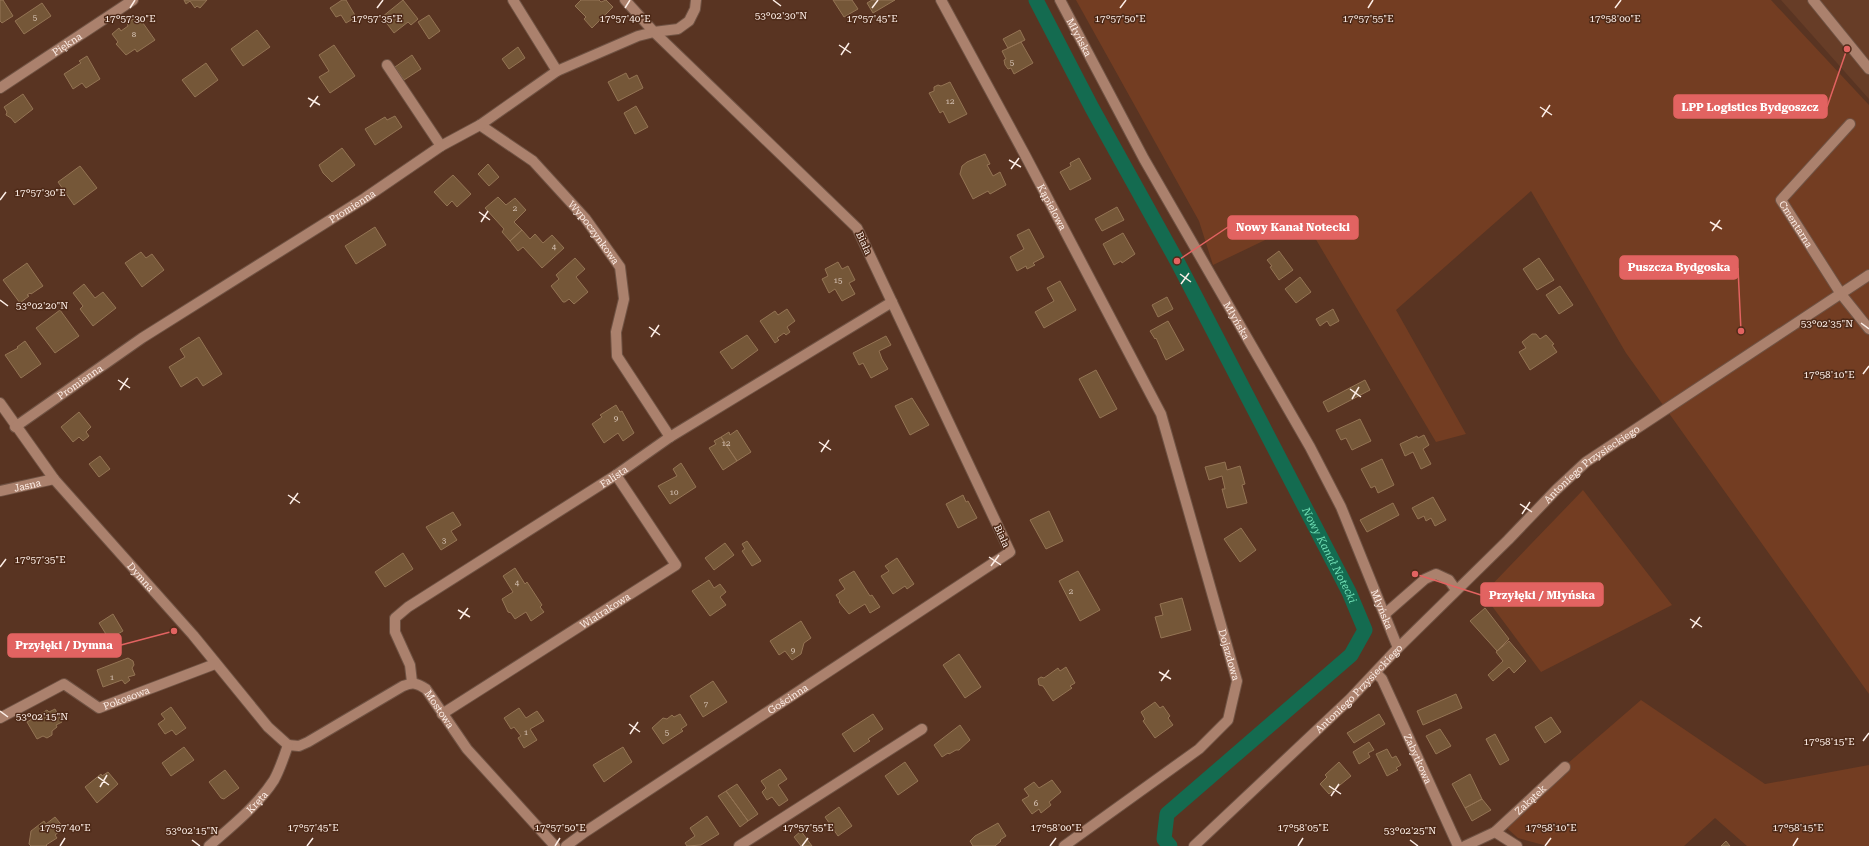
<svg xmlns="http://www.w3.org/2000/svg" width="1869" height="846" font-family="'Roboto Serif',serif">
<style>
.built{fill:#673d27}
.green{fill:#733d22}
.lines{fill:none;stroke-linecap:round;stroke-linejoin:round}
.canal{stroke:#146b50;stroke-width:15}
.building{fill:#755738;stroke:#947454}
.minor-casing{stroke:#6f5243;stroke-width:12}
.minor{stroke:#ab816d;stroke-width:10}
.ticks{fill:none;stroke:#fdeee7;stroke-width:1.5}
.labels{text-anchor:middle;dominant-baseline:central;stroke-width:3;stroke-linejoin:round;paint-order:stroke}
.number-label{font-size:8px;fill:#dbc8bb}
.street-label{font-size:10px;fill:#fdeee7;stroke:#4e2a18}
.water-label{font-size:11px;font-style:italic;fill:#6fdfb5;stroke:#4e2a18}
.ticks-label{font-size:10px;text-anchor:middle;fill:#fdeee7;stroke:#4e2a18;stroke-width:3;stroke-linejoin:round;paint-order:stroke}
.leader{fill:none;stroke:#e26361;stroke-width:1.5}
.callout-dot{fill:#e26361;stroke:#4e2a18;stroke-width:1.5}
.callout{fill:#e26361;stroke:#e26361;stroke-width:1.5}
.callout-label{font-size:11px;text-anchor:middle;font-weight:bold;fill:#fff}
</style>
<rect width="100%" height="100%" fill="#593422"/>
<path class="built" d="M1781 0H1869V99Z"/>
<path class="green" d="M1076 0H1771L1869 105V694L1626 353 1531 191 1396 310 1466 434 1436 442 1305 221 1213 265 1199 221Z
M1583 490 1672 605 1541 672 1483 594Z
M1641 700 1765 784 1869 765V846H1747L1715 818 1684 846H1547L1518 838 1500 822Z"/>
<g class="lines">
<path class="canal" id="s1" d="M1036 0 1092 108 1177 261 1349 592 1365 630 1351 655 1167 814 1164 839 1170 846"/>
</g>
<path class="building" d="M0 0H3L13 16 2 23 0 21Z
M184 0H207L200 8 197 6 195 8 190 1 186 4Z
M342 0H346L356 17 346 23 341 15 336 17 330 8Z
M403 0 418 19 411 25 408 22 394 33 382 17Z
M581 0H599L601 2 606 0 613 7 592 28 584 19 586 17 575 6Z
M833 0H852L858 9 844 17Z
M872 0H895L873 13 867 3Z
M42 3 51 16 24 34 15 21Z
M429 15 440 31 429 39 418 22Z
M138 16 155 40 137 52 135 49 126 55 116 44 118 42 112 34 119 28 121 31 128 26 127 23Z
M257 30 270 47 243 66 231 49Z
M1020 30 1025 40 1008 48 1003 39Z
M1021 42 1033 63 1014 74 1011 68 1008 69 1005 65 1004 60 1006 59 1002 51Z
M334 45 355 76 330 93 319 77 329 71 319 55Z
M518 47 525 58 509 69 502 59Z
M412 55 421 69 404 80 395 67Z
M87 56 100 79 86 88 82 83 73 89 64 74 81 63 79 61Z
M206 63 218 80 195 97 182 80Z
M626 73 629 79 637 75 643 88 618 101 608 82Z
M950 82 967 114 949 123 943 111 940 113 929 93 934 91V87L938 85 941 86Z
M23 94 33 109 15 123 11 118 6 115 7 112 4 107Z
M636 106 648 127 635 134 624 113Z
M395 116 402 127 375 145 365 129 385 117 387 120Z
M342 148 355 165 332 182 323 173 319 165Z
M985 154 990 164 987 165 993 176 1000 172 1006 185 990 194 988 191 973 199 960 174 962 166 967 162Z
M1079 158 1091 179 1070 190 1060 172 1071 166 1070 163Z
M488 164 499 177 489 186 478 174Z
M80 166 97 188 74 205 58 182Z
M453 175 471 194 457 207 452 201 447 206 434 192Z
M498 197 506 205 515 198 526 210 514 222 522 230 510 241 502 232 504 229 485 208Z
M1117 207 1124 220 1102 231 1095 219Z
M375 227 386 245 356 264 345 246Z
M1029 229 1044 257 1033 263 1035 265 1027 269 1026 266 1017 271 1010 257 1024 249 1017 235Z
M522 230 530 239 535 234 543 243 552 235 564 248 542 268 523 247 518 251 510 241Z
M1123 233 1135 254 1122 263 1121 261 1114 265 1103 244Z
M1279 251 1293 270 1279 280 1270 267 1272 266 1267 260Z
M141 252 146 258 152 254 164 270 142 287 125 263Z
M575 258 585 269 576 277 588 292 574 304 569 299 565 302H563L551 286 559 279 556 275Z
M1539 258 1554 280 1537 290 1523 269Z
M838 262 842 269 848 266 855 280 849 283 855 294 842 301 835 289 829 293 822 279 828 276 825 269Z
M27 263 43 286 31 294 30 293 27 295 29 296 20 303 3 280Z
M1300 277 1311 292 1296 303 1285 289Z
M1060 281 1076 310 1044 328 1035 312 1054 301 1047 288Z
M84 284 95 298 103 292 116 308 93 326 80 309 83 306 73 293Z
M1560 286 1573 305 1559 314 1546 295Z
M1167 297 1173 309 1158 317 1152 305Z
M787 309 795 321 787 327 790 332 786 335 784 333 777 338 779 340 775 343 760 321 775 311 778 315Z
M1333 309 1339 321 1330 326 1327 321 1320 326 1316 319Z
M60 310 79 336 55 353 36 328Z
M1168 321 1184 350 1166 360 1156 338 1155 339 1150 331Z
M1532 334H1536L1540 339 1546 335 1554 344 1552 345 1557 352 1530 370 1519 352 1526 348 1522 342Z
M747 335 758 350 732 369 720 352Z
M886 336 891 345 879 351 882 359 888 369 871 378 863 363 859 365 853 353Z
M199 337 222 374 203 386 197 377 181 387 169 367 185 357 180 349Z
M25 341 41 364 21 378 5 355 18 348 17 347Z
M1096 370 1117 409 1100 418 1079 379Z
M1365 380 1370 390 1328 412 1323 402Z
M912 398 929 425 910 435 895 406Z
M616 405 620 412 622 411 634 433 623 441 618 433 604 443 592 424 602 417 600 415Z
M79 412 91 427 86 432 89 436 83 441 79 437 73 442 61 427Z
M1360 419 1371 441 1352 450 1346 438 1341 440 1336 430Z
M737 430 751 452 737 461 721 437 729 432 730 435Z
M1424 435 1429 445 1423 449 1431 464 1421 469 1413 452 1405 456 1400 444 1417 436 1418 438Z
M721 437 737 461 723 470 709 448 716 444 714 441Z
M100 456 110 469 99 477 89 464Z
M1382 459 1394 485 1378 493 1375 486 1371 488 1361 469Z
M1225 462 1227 470 1240 466 1245 484 1242 485 1247 503 1227 508 1222 489H1225L1222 476 1209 480 1205 467Z
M681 463 696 487 670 504 658 486 677 476 673 469Z
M963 495 966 502 968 501 977 518 958 528 946 504Z
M1433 497 1446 520 1435 526 1431 518 1426 521 1424 516 1418 519 1412 508Z
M1393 503 1399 515 1367 532 1360 520Z
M1049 511 1063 541 1046 549 1030 520Z
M453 512 461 525 451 531 457 540 441 550 426 527Z
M1241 528 1256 550 1240 562 1224 539Z
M747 541 761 561 752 566 742 551 745 549 742 544Z
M725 543 734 555 714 570 705 558Z
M403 553 413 569 385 587 375 572Z
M897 558 914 584 907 589 905 586 893 594 881 576 889 571 885 566Z
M515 568 525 584 527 582 542 605 540 607 544 612 531 621 526 612 515 619 511 613 508 612 502 599 513 592 503 576Z
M854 571 870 596 872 595 880 607 870 613 865 604 849 614 839 602 840 601 836 595 845 589 839 580Z
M1078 571 1100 610 1080 621 1059 581Z
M709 580 714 588 720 584 726 592 720 597 726 605 710 616 692 591Z
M1182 598 1191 630 1161 638 1155 617 1163 615 1160 604Z
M1485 608 1509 639 1497 651 1470 621Z
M113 614 123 631 109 639 99 623Z
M801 621 811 638 804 643 801 654 792 660 785 651 779 655 770 641Z
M1509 641 1526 661 1514 673 1509 667 1493 681 1488 675 1503 661 1496 652Z
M959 654 981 687 965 698 943 665Z
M128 658 133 661 134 665 132 668 135 675 128 677 130 680 125 684 122 680 103 687 97 670Z
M1066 667 1075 683 1070 686 1072 688 1053 701 1043 686 1039 685 1038 679 1041 677 1044 678 1058 668 1060 671Z
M713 681 727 702 703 717 690 696Z
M1456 694 1462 708 1423 725 1417 711Z
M1155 702 1160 708 1163 706 1170 716 1168 718 1173 725 1155 738 1143 721 1145 719 1141 712Z
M171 707 186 728 176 735 172 730 165 734 158 724 165 719 161 714Z
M519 708 526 718 537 711 544 721 530 729 537 740 524 748 518 738 521 736 514 727 511 729 504 718Z
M55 709 62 722 56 725 57 727 52 731V735L47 738 43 736 37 739 27 722 47 710 49 712Z
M680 714 687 725 681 729 683 731 663 744 652 728 663 718 667 719 672 715 674 717Z
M873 714 883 729 868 739 870 741 854 752 842 734Z
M1379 714 1385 724 1354 743 1347 733Z
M1551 717 1561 732 1545 743 1535 727Z
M960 725 970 740 959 750H956L949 754 948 753 942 757 934 745Z
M1440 729 1451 746 1436 754 1426 736Z
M1495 734 1509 760 1500 765 1486 739Z
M1369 742 1374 750 1368 753 1370 757 1359 764 1353 752Z
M184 747 194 760 171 776 162 763Z
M623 747 632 762 604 782 593 765Z
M1387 749 1392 758 1396 756 1401 765 1396 768 1398 770 1387 776 1376 754Z
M905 762 918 781 898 795 885 776Z
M1339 762 1351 776 1329 794 1320 784 1327 777 1325 775Z
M780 769 787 779 778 785 788 800 779 806 772 797 767 800 762 792 766 788 761 781Z
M225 770 239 788 224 799 221 798 209 782Z
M108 772 118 784 97 803 85 787 101 774 102 776Z
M1470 774 1482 799 1465 808 1452 784Z
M1052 780 1061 792 1049 802 1051 805 1041 813 1039 809 1032 814 1022 800 1029 796 1024 789 1034 782 1039 788Z
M737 784 758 814 748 821 726 791Z
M726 791 748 821 740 827 718 796Z
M1482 799 1491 810 1472 821 1465 808Z
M839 807 852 826 838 836 825 817Z
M707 816 719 834 701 845 687 846 685 843 695 836 690 828Z
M55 817 64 828 55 835 57 838 46 845 47 846H31L29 844 31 831 44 821 46 824Z
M998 823 1006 836 1000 840 1001 841 995 846H973L970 841 975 836Z
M801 831 812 846H801L794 837Z
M1726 841 1730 846H1721Z"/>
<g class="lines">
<defs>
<g id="minor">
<path d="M513 0 557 71"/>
<path id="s2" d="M941 0 1025 155 1161 414 1237 681 1228 720 1199 749 1064 846"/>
<path id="s3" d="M1060 0 1144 159 1310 447 1341 507 1398 648"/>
<path d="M1813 0 1869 69"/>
<path d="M387 65 441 146"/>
<path id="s4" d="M0 88 133 0"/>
<path id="s5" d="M1850 124 1781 200 1841 294 1869 329"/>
<path id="s6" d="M480 125 533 161 585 218 620 267 624 299 616 332 617 356 670 437"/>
<path id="s7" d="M0 403 54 479 193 635 268 727 288 745"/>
<path id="s8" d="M15 427 142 338 365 198 441 146 480 125 557 71 638 36 654 32 678 29 689 21 695 9 696 0"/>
<path id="s9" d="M0 491 54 479"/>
<path d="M1385 614 1425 579 1436 574 1449 580 1456 590"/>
<path id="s10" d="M1376 673 1382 679 1393 703 1458 846"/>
<path id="s11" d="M412 682 410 665 395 632V618L408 607 616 475 670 437 892 302"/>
<path id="s12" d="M442 714 676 565 616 475"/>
<path id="s13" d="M0 718 64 684 99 708 215 664"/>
<path id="s14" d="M288 745 299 746 308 742 403 686C413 682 417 683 426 689L467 749 555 846"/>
<path id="s15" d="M1495 832 1565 767"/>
<path id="s16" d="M209 846C232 826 258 805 274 780 280 769 284 757 288 745"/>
<path id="s17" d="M566 846 585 832 1010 552 857 228 654 32 625 0"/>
<path d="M739 846 922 729"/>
<path id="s18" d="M1194 846 1350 699 1398 648 1508 540 1556 490 1586 462 1869 275"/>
<path d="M1465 846 1495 832 1517 846"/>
</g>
</defs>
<use href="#minor" class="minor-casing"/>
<use href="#minor" class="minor"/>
</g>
<path class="ticks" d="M773 0 781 6M130 8 135 0M377 8 383 0M625 8 630 0M872 8 878 0M1120 8 1126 0M1368 8 1373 0M1615 8 1621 0M839 45 851 53M841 55 849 43M308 98 320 105M310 107 318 96M1540 107 1552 115M1542 117 1550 105M1009 160 1021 167M1011 169 1019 158M0 200 6 192M479 212 490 220M481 222 488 211M1710 222 1722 229M1712 231 1720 220M1180 274 1191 282M1181 284 1189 273M0 300 8 306M1861 323 1869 329M649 327 660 335M651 337 659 325M1863 374 1869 366M118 380 130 388M1350 389 1361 397M120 390 128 378M1352 399 1359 387M819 442 831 450M821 452 829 440M288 495 300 503M290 504 298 493M1520 504 1532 512M1522 514 1530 502M989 557 1001 565M991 566 999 555M0 567 6 559M458 610 470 617M460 619 468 608M1690 619 1702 627M1692 628 1700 617M1159 672 1171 679M1161 681 1169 670M0 711 8 717M629 724 640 732M630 734 638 722M1863 741 1869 733M98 777 109 785M1329 786 1341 794M100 787 107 775M1331 796 1339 784M192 840 200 846M1410 840 1418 846M60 846 65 838M307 846 313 838M555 846 560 838M802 846 808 838M1050 846 1056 838M1298 846 1303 838M1545 846 1551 838M1793 846 1798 838"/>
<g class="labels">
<g class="number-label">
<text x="35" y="17">5</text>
<text x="134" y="34">8</text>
<text x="1012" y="62">5</text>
<text x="950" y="101">12</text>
<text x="515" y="208">2</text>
<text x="554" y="247">4</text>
<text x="838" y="280">15</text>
<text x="616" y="418">9</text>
<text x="726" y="443">12</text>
<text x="674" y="492">10</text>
<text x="444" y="540">3</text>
<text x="517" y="583">4</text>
<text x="1071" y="591">2</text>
<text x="793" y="650">9</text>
<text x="112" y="677">1</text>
<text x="706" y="704">7</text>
<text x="526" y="732">1</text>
<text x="667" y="732">5</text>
<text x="1036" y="803">6</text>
</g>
<g class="street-label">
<text stroke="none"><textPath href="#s3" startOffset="42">Młyńska</textPath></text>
<text stroke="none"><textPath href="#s4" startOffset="80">Piękna</textPath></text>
<text stroke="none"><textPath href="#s8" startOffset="403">Promienna</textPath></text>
<text stroke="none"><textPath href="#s2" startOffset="235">Kąpielowa</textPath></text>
<text stroke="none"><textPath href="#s5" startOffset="131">Cmentarna</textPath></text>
<text stroke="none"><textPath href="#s6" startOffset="158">Wypoczynkowa</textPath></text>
<text transform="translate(864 243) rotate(65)">Biała</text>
<text stroke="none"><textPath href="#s3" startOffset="366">Młyńska</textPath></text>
<text stroke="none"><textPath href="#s8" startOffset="79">Promienna</textPath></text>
<text stroke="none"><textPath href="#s18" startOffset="552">Antoniego Przysieckiego</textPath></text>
<text stroke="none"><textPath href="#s11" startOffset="328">Falista</textPath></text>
<text stroke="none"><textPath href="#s9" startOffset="28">Jasna</textPath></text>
<text transform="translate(1002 536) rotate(65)">Biała</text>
<text stroke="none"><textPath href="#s7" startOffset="224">Dymna</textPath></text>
<text stroke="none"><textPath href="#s3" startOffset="690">Młyńska</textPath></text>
<text stroke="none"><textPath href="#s12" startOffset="193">Wiatrakowa</textPath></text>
<text stroke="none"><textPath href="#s2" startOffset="719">Dojazdowa</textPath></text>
<text stroke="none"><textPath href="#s18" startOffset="228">Antoniego Przysieckiego</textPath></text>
<text stroke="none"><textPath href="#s13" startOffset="144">Pokosowa</textPath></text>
<text stroke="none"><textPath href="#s17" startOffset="266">Gościnna</textPath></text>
<text stroke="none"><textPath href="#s14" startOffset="180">Mostowa</textPath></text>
<text stroke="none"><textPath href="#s10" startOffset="96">Zabytkowa</textPath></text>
<text stroke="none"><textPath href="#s15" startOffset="48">Zakątek</textPath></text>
<text stroke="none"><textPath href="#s16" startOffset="65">Kręta</textPath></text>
</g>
<g class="water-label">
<text stroke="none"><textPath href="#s1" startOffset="628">Nowy Kanał Notecki</textPath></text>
</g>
</g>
<g class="ticks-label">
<text x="781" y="19">53°02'30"N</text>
<text x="130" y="22">17°57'30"E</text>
<text x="377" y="22">17°57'35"E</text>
<text x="625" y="22">17°57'40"E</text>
<text x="872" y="22">17°57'45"E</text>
<text x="1120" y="22">17°57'50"E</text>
<text x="1615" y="22">17°58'00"E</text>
<text x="1368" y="22">17°57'55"E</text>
<text x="40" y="196">17°57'30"E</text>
<text x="42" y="309">53°02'20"N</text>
<text x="1827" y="327">53°02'35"N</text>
<text x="1829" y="378">17°58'10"E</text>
<text x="40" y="563">17°57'35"E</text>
<text x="42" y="720">53°02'15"N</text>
<text x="1829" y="745">17°58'15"E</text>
<text x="65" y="831">17°57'40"E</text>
<text x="313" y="831">17°57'45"E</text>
<text x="560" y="831">17°57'50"E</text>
<text x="808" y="831">17°57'55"E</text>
<text x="1056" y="831">17°58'00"E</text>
<text x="1303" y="831">17°58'05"E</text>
<text x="1551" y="831">17°58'10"E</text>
<text x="1798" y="831">17°58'15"E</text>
<text x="192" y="834">53°02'15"N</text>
<text x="1410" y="834">53°02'25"N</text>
</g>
<path class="leader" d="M1847 49L1827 107M1177 261L1228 227M1741 331L1738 268M1415 574L1481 595M174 631L121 645"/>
<g class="callout-dot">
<circle cx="1847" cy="49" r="4"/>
<circle cx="1177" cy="261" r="4"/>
<circle cx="1741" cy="331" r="4"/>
<circle cx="1415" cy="574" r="4"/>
<circle cx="174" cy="631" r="4"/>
</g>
<g class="callout">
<rect x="1674" y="95" width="153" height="23" rx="4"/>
<rect x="1228" y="216" width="130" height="23" rx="4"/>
<rect x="1620" y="256" width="118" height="23" rx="4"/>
<rect x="1481" y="583" width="122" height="23" rx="4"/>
<rect x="8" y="634" width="113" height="23" rx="4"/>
</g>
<g class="callout-label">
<text x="1750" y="111">LPP Logistics Bydgoszcz</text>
<text x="1293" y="231">Nowy Kanał Notecki</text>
<text x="1679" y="271">Puszcza Bydgoska</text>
<text x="1542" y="599">Przyłęki / Młyńska</text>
<text x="64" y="649">Przyłęki / Dymna</text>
</g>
</svg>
